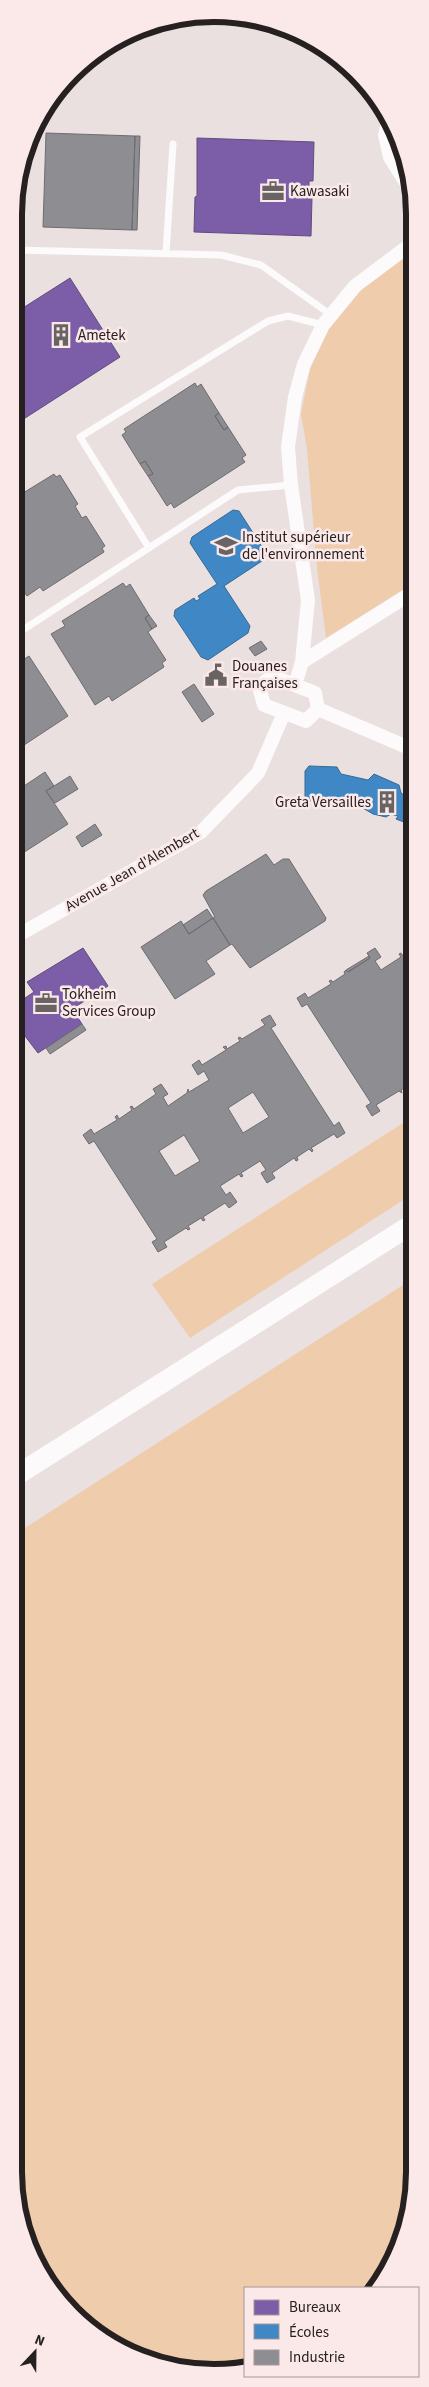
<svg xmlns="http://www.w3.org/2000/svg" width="429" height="2387" font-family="'Source Sans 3',sans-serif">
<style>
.green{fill:#efccac}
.offices{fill:#7b5ea7;stroke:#624b7e}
.schools{fill:#3f88c5;stroke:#386994}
.industry{fill:#8d8d92;stroke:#6e6c70;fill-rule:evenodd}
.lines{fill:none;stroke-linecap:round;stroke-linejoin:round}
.lane{stroke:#fcfafa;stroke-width:7}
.street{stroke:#fcfafa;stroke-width:14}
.secondary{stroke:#fcfafa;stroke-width:20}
.labels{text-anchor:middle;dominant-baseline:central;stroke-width:5;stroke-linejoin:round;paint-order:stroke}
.poi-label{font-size:15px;fill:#262020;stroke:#fae9e8;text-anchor:start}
.street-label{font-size:15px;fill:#262020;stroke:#fae9e8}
.rim{fill:none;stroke:#262020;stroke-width:6}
</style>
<rect width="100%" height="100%" fill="#e9e0df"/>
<path class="green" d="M415 249V582L326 638 317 568 307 449 301 414 310 369 329 329 362 289Z
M414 1116V1193L190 1338 152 1284Z
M414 1278V2198L394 2262 374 2288H245V2367L202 2373 126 2353 72 2314 29 2249 14 2172V1535Z"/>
<path class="offices" d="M197 138 314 142 313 181H309V197H312L311 236 194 232 195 197 197 196Z
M70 278 120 357 22 420 15 410V313Z
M83 948 108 986 72 1009 82 1024 38 1053 15 1023 16 1004 34 992 27 982Z"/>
<path class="schools" d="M233 510 239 511 266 553 265 559 224 586 250 626 248 633 208 660 201 657 174 616 175 610 194 598 196 601 200 599 198 596 217 584 190 543 192 537Z
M309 766 337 767 341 774 368 780 374 774 399 785 401 793 414 801V838L408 831 409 824 396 819 398 816 391 814 386 817 373 814 361 807 360 800 354 798 352 802 346 801V797H340L335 802 309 801 305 797V771Z"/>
<path class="industry" d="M46 133 135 136 132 230 43 227Z
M135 136H140L137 230H132Z
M195 383 197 387 201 384 219 413 215 416 224 430 228 427 246 455 242 458 245 462 174 508 171 503 167 506 148 476 153 474 145 461 140 464 122 435 126 432 124 429Z
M219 413 228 427 224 430 215 416Z
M145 461 153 474 148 476 140 464Z
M54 474 56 477 60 475 78 504 75 506 82 518 86 516 105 546 102 548 104 552 43 591 40 587 27 596 15 578V498Z
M123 583 126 587 130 584 149 615 145 618 152 629 148 632 166 660 162 663 164 667 112 701 109 696 95 705 51 634 65 626 62 621Z
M149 615 157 626 152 629 145 618Z
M261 641 267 649 255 656 249 648Z
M29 656 68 716 15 751V665Z
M194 684 214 714 202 722 182 692Z
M45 772 54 786 46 791 68 824 15 858V792Z
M70 776 78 789 55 803 46 791Z
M95 824 102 835 82 847 76 837Z
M266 854 274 865 283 859H289L326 918 325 921 250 968 232 944 230 945 213 918 215 917 203 895 206 891Z
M207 909 213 918 189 934 183 925Z
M213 918 230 945 206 961 215 974 175 999 141 947 181 921 189 934Z
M413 923 414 936 411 938 405 929Z
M375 948 381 957 375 961 381 970 401 957 399 954 401 953 403 956 414 948V1082L401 1090 402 1093 399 1091 376 1105 380 1111 372 1116 366 1106 371 1103 307 1004 302 1007 297 998 305 993 308 998 331 984 329 981 331 980 333 982 345 974 344 972 346 970 348 972 370 958 367 953Z
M369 956 370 958 348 972 346 970Z
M270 1015 276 1025 271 1028 334 1126 339 1122 345 1133 337 1138 334 1134 311 1148 313 1150 312 1152 309 1149 297 1157 298 1160 296 1161 294 1158 272 1173 275 1178 267 1183 261 1173 266 1170 260 1161 241 1173 243 1176 241 1177 239 1174 220 1186 226 1195 230 1192 237 1202 229 1208 225 1203 203 1217 205 1220 203 1221 201 1218 188 1226 190 1229 188 1230 186 1228 164 1242 167 1247 158 1252 152 1242 157 1239 94 1141 89 1144 83 1135 91 1129 94 1134 117 1120 115 1117 117 1115 119 1119 132 1110 130 1107 132 1106 134 1109 156 1094 153 1089 161 1084 168 1094 163 1097 168 1106 187 1093 188 1089 189 1092 209 1080 204 1071 198 1075 192 1065 199 1060 202 1065 226 1050 223 1047 226 1046 227 1049 240 1041 238 1038 240 1037 242 1039 265 1025 261 1020ZM253 1092 269 1117 243 1133 228 1108ZM184 1135 200 1161 175 1176 159 1151Z
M82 1024 86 1030 50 1054 46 1048Z"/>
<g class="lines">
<path class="lane" d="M15 250 221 255 261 265 331 315
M166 253 173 144
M149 548 80 437 268 321 288 316 323 325
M15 635 238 490 291 485"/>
<path class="street" d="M389 119 385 135 390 157 413 194
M302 662 415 591
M272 676 315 693 318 709 306 721 264 705 259 687Z
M295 685 302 662 308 600 291 485 288 447 295 397 304 364 323 325 355 286 415 241
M318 709 414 750
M15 937 201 832 258 773 284 713"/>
<path class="secondary" d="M14 1477 414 1223"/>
</g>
<defs>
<symbol id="office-bare" viewBox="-9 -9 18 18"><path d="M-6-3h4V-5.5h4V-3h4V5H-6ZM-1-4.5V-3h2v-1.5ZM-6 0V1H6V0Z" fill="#6a6363" stroke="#fae9e8" stroke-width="2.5" paint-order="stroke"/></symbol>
<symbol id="building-bare" viewBox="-9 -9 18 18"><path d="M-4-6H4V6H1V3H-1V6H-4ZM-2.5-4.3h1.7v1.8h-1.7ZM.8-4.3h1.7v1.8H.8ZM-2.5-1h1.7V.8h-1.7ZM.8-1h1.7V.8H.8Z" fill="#6a6363" stroke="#fae9e8" stroke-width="2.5" paint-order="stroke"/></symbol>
<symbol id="university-bare" viewBox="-9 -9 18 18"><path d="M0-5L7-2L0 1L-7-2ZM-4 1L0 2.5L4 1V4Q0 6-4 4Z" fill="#6a6363" stroke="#fae9e8" stroke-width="2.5" paint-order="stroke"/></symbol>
<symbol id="civic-bare" viewBox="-9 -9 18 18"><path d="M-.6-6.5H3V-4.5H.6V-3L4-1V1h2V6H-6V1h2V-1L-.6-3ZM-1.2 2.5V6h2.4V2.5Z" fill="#6a6363" stroke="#fae9e8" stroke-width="2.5" paint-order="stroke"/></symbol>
</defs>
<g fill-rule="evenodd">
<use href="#office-bare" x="257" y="175" width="32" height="32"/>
<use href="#building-bare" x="45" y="319" width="32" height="32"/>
<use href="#university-bare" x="210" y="530" width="32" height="32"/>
<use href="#civic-bare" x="200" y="659" width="32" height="32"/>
<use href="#building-bare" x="371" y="786" width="32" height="32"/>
<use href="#office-bare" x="30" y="987" width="32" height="32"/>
</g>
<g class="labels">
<g class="poi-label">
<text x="290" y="191">Kawasaki</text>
<text x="78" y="335">Ametek</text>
<text x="242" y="537">Institut supérieur<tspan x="242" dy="17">de l'environnement</tspan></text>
<text x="232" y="666">Douanes<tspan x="232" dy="17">Françaises</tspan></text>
<text x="371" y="802" text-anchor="end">Greta Versailles</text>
<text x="62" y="994">Tokheim<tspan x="62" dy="17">Services Group</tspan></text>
</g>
<g class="street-label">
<text transform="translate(132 870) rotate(-30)">Avenue Jean d'Alembert</text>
</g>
</g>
<path d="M0 0H429V2387H0ZM214 22H214A192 192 0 0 1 406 214V2172A192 192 0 0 1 214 2364H214A192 192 0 0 1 22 2172V214A192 192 0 0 1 214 22Z" fill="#fae9e8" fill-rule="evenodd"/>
<path class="rim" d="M214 22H214A192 192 0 0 1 406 214V2172A192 192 0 0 1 214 2364H214A192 192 0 0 1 22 2172V214A192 192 0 0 1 214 22Z"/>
<rect x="244" y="2287" width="175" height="90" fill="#fae9e8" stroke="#a59998"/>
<rect x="254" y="2300" width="25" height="15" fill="#7b5ea7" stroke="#a59998"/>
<text x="289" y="2312" font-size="15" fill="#262020">Bureaux</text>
<rect x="254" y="2324" width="25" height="15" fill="#3f88c5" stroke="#a59998"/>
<text x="289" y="2337" font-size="15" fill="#262020">Écoles</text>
<rect x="254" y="2350" width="25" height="15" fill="#8d8d92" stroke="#a59998"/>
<text x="289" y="2362" font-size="15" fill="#262020">Industrie</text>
<g transform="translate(35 2352) rotate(22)" stroke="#fae9e8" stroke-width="4" paint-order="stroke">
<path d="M0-4L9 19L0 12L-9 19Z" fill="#262020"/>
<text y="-8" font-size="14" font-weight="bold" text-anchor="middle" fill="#262020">N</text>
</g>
</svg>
